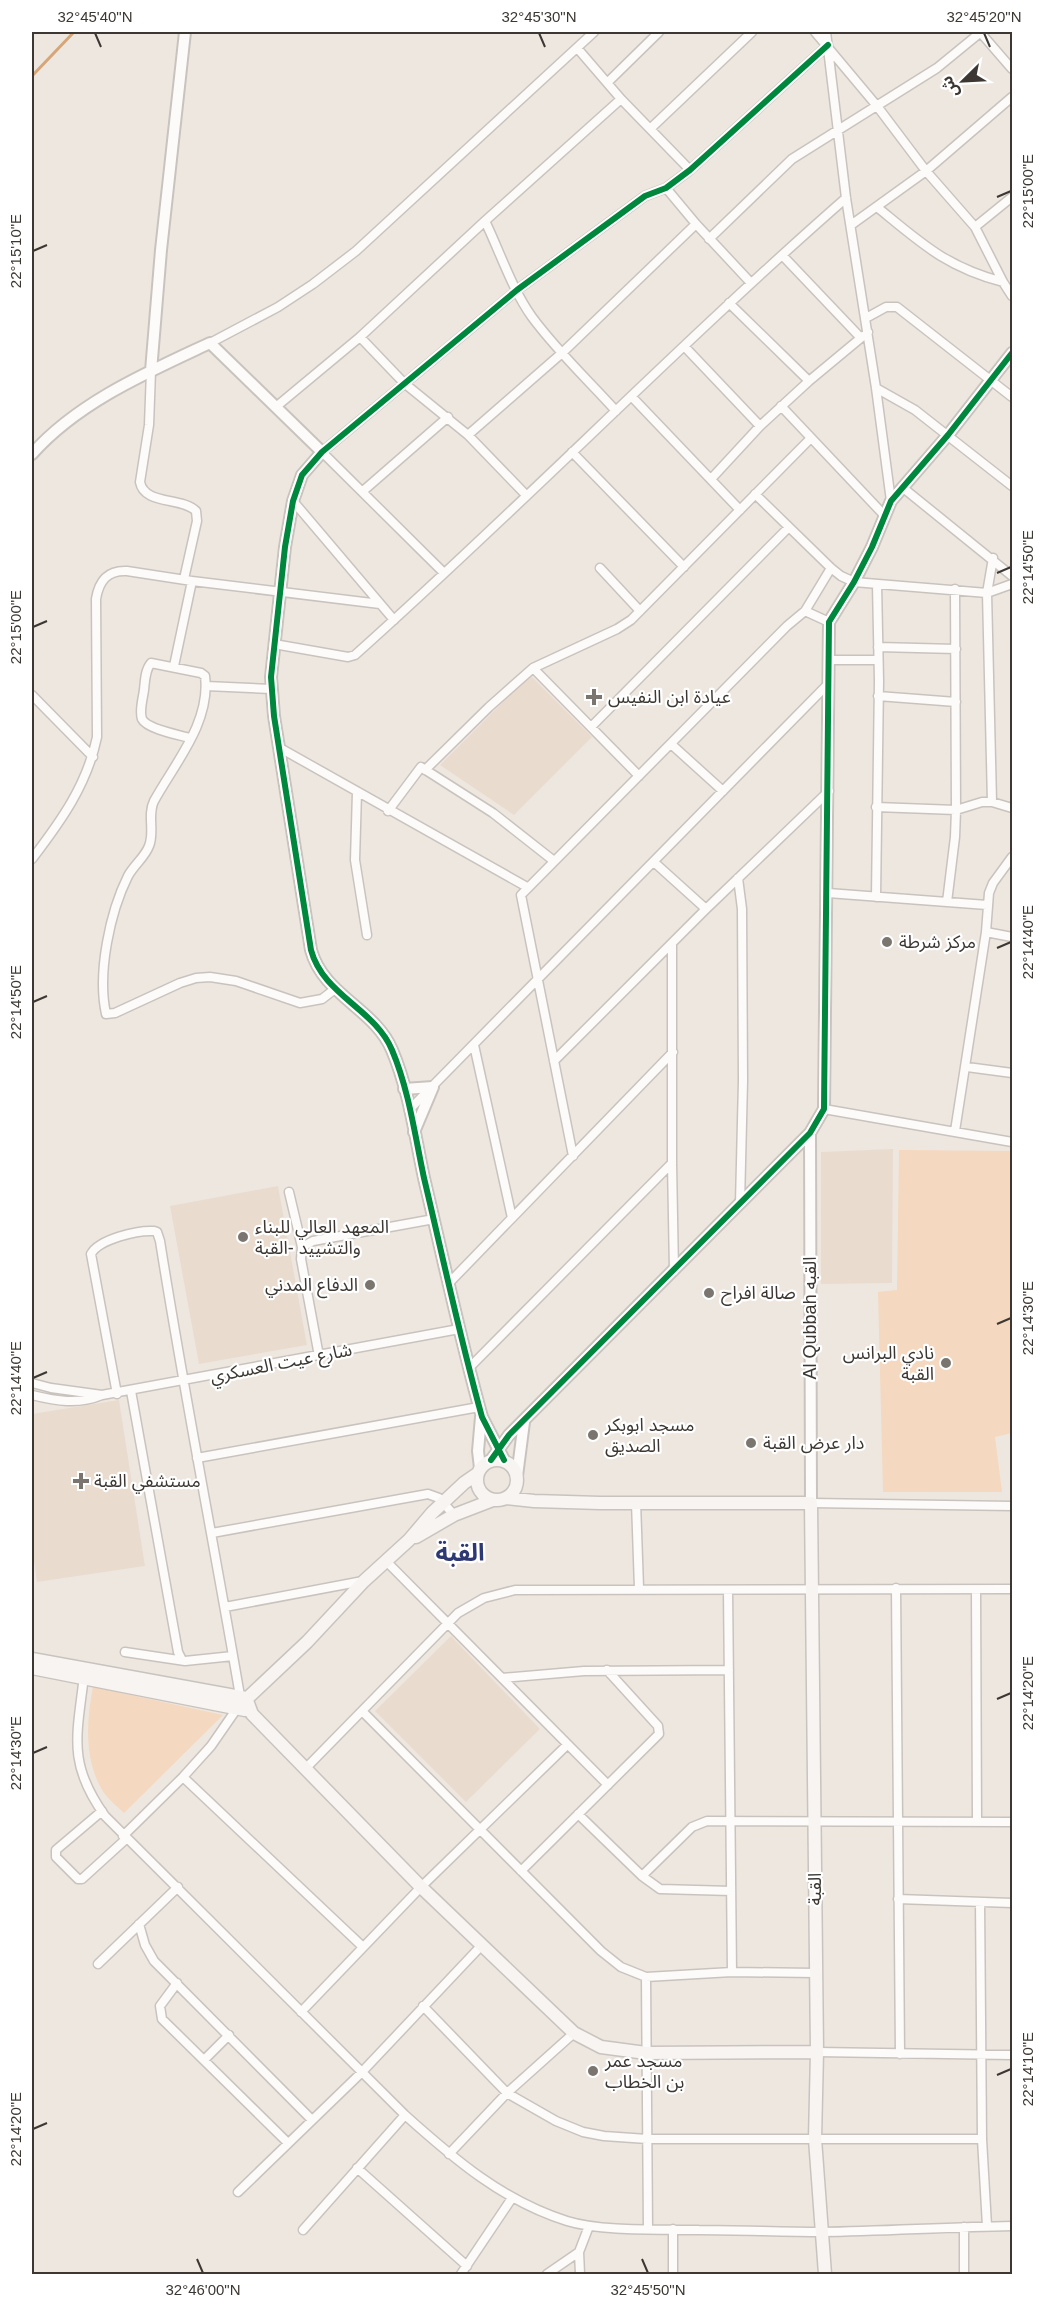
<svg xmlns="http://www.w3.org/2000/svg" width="1044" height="2306" font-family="Arial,'Noto Sans Arabic',sans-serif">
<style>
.built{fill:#e9dccf}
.green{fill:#f4d8bf}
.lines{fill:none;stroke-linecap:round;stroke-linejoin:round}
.stream{stroke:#d6a678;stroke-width:3}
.minor-casing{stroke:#c9c3be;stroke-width:11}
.tertiary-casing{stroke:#c9c3be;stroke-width:14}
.secondary-casing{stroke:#c9c3be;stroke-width:15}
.minor{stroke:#fcfbfa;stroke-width:8}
.tertiary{stroke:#fcfbfa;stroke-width:10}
.secondary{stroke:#f7f4f1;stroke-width:12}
.cycleway-casing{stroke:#fff;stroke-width:10}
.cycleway{stroke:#00873e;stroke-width:6}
.ticks{fill:none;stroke:#3c3732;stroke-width:2}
.poi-dot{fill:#7a756f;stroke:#fff;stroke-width:2}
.labels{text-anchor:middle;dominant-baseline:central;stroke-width:4.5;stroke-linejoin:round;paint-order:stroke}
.poi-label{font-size:18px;fill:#3c3732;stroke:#fff;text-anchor:start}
.street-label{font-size:18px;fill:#3c3732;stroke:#fff}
.district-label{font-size:24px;font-weight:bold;fill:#2e3973;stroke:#fff}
.neatline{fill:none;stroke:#3c3732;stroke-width:2}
.ticks-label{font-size:15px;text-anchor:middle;fill:#3c3732}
</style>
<rect width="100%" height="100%" fill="#eee7e0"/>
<path class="built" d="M530 675 592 737 514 815 440 765Z
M893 1149 892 1283 821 1284V1152Z
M278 1186 307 1345 199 1364 170 1206Z
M119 1400 145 1566 37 1582 32 1547V1414Z
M451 1636 540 1729 466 1802 375 1711Z"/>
<path class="green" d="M899 1150 1012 1151V1433L995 1437 1002 1492H883L878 1292 897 1290Z
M93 1687 223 1715 124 1813C118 1807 109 1800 104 1793 84 1762 86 1722 93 1687Z"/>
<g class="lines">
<path class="stream" d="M32 76 74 32"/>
<defs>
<path id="minor" d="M815 32 877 106 926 171 975 227 1003 282 1012 296
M826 32 846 198 876 388 891 501
M980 32 1012 69
M578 49 621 99 690 170
M608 82 659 32
M651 128 752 32
M666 188 696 224 751 283
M877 207C921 243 946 267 1003 282
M485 221C500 252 512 289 532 317 557 351 588 380 616 411
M851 225 926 171 1012 97
M975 227 1012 197
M709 239 792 159 937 68 981 32
M782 255 860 337
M729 303 809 381
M866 318 886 307H897L1012 397
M360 337 404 383 468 435 526 495
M210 343 278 307 313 284 356 251 594 32
M684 346 760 426
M151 371 149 425 140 482C144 505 182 497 196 511L197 521 184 579
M876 388 915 410 1012 486
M632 397 740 510
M277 406 360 337 485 221 621 99
M781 406 884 515
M468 435 562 353 696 224
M572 452 684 567
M711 479 760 426 809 381 868 332
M902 487 1012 576
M363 491 448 417
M755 494 831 568 841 576 854 582 987 593 1012 584
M293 501 394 620
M600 568 640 611
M444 573 322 452 517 290 645 196 666 188 690 170 828 45
M805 611 829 622
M274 644 348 657 355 655C522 506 678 345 846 198
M878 647 956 649
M828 660H878
M174 666 192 581
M533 668 639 776
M206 686 271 689
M32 695 93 757
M878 696 956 702
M591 727 789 527
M190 738C179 735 147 729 142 719 139 711 143 698 144 690 145 681 145 670 151 663L201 673 205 676C211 722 175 763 154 801 147 815 155 832 149 846 145 857 134 865 128 876 110 912 97 973 106 1014L115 1013 180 983 196 978 210 977 236 981 300 1003 322 999 335 989
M671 744 723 791
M280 748 527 887
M425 770 489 707 533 668 617 629 631 620 811 438
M357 792 355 860 367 935
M992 802 987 593 993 558
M876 807 956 810 982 802H992L1012 808
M388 811 421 767 493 813 554 861
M32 859C61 821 87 785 97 737L96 599C99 581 107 570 127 571L192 581 380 604
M655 863 706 909
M738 878 742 909 743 1081 740 1203
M828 893 987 905
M876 897 879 681 877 584
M947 902 955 837 956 810 955 589
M986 932 1012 937
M672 945V1163L674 1271
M474 1045 512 1218
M554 1061 706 909 829 791
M967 1067 1012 1073
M824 1109 1012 1142
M409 1110 828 684
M955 1131 986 932 989 893 993 883 1012 857
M573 1156 521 895 787 626 805 611 831 568
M289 1192 302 1247 301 1259 319 1356
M302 1247 313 1241 434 1219
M449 1283 673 1052
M469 1368 672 1163
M32 1383 51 1388 102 1395
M131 1391 178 1652 182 1660
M117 1394 91 1254C99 1239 138 1230 154 1231L157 1232 160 1241C184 1393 214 1544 240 1696
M32 1395C56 1401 78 1405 102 1395L459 1329
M197 1458 479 1407
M636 1502 639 1588
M811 1503 1012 1506
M212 1533 428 1494 439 1498 454 1515
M386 1561 608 1785
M896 1588 900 2054
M728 1590 732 1972
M976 1590 977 1822
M225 1607 363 1581
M125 1652 185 1661 233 1656
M84 1676C77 1736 67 1763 105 1816L405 2115C454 2159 503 2201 567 2221 603 2232 661 2229 699 2230 740 2230 781 2232 822 2232 885 2231 949 2227 1012 2226
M502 1678 584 1671 729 1670
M363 1712 601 1951 621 1967 646 1977 732 1972 815 1973
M305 1769 458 1613 484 1598 515 1590 1012 1589
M183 1777 363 1947
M102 1811 56 1850V1857L78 1879H82L126 1839
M578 1814 642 1876 660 1889 731 1891
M123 1836 183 1777 211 1746 238 1707
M521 1871 659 1734 658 1726 607 1670
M642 1876 692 1827 707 1821 1012 1822
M898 1899 1012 1903
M980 1902 982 2139 987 2226
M139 1924 145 1945 154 1961 312 2120
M98 1964 178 1887
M646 1977 648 2229
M177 1983 160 2006 162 2019 288 2143
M423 2006 507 2093 556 2121 583 2132 604 2136 647 2139H982
M301 2012 421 1887 567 1745
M817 2052 1012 2055
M204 2060 229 2035
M449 2154 507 2093 574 2033
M357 2168 467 2266
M238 2192 361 2073 481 1946
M673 2229V2274
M303 2230 405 2115
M461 2274 512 2198
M547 2274 579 2252
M580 2274 579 2252 589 2226
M964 2274V2227"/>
<path id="tertiary" d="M151 371 161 250 185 32
M32 454C78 402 148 372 210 343L322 452 302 475 293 501 285 547 271 677 274 716 311 950C323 995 375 1009 392 1050 409 1090 415 1136 424 1178 443 1258 460 1338 482 1417L504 1460
M404 1089 433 1087 414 1132
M810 1133 811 1503
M491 1460 509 1435 810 1133 824 1109 829 622 854 582 872 547 891 501 948 435 1012 353
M480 1468 478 1451 481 1417
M517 1476 524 1422"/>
<path id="secondary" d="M477 1480a20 20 0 1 1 40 0a20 20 0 1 1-40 0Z
M506 1498 534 1501 600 1503H811L817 2052 815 2139 825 2274
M416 1537 454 1515 493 1500
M32 1659 246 1698 252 1714 421 1887 574 2033 601 2047 646 2053 817 2052
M32 1668 245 1710
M238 1707 307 1642 364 1581 409 1540 432 1513 464 1483 477 1474"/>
</defs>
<use href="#minor" class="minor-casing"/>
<use href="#tertiary" class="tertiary-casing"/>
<use href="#secondary" class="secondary-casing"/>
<use href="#minor" class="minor"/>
<use href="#tertiary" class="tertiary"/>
<use href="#secondary" class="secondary"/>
<defs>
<path id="cycleway" d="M491 1460 509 1435 810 1133 824 1109 829 622 854 582 872 547 891 501 948 435 1012 353
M504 1460 482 1417C460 1338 443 1258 424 1178 415 1136 409 1090 392 1050 375 1009 323 995 311 950L274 716 271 677 285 547 293 501 302 475 322 452 517 290 645 196 666 188 690 170 828 45"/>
</defs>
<use href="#cycleway" class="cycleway-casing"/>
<use href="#cycleway" class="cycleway"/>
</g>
<path class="ticks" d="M95 33 101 47M539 33 545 47M984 33 990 47M997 197 1011 191M33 251 47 245M997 573 1011 567M33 627 47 621M997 948 1011 942M33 1002 47 996M997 1324 1011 1318M33 1378 47 1372M997 1699 1011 1693M33 1753 47 1747M997 2075 1011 2069M33 2129 47 2123M197 2259 203 2273M642 2259 648 2273"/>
<g class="poi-dot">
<path d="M591 688h6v6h6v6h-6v6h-6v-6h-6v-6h6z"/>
<circle cx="887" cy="942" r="6"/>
<circle cx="243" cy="1237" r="6"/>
<circle cx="370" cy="1285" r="6"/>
<circle cx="709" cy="1293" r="6"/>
<circle cx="946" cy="1363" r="6"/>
<circle cx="593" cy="1435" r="6"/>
<circle cx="751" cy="1443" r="6"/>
<path d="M78 1472h6v6h6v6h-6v6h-6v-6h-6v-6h6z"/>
<circle cx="593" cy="2071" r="6"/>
</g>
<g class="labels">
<g class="poi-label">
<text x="608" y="697">عيادة ابن النفيس</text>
<text x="899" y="942">مركز شرطة</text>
<text x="255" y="1227">المعهد العالي للبناء<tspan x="255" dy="21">والتشييد -القبة</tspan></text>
<text x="358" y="1285" text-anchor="end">الدفاع المدني</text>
<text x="721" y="1293">صالة افراح</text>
<text x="934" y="1353" text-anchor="end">نادي البرانس<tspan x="934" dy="21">القبة</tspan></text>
<text x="605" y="1425">مسجد ابوبكر<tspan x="605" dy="21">الصديق</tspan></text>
<text x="763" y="1443">دار عرض القبة</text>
<text x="94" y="1481">مستشفي القبة</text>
<text x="605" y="2061">مسجد عمر<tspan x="605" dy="21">بن الخطاب</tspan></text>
</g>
<g class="street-label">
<text transform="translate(810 1318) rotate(-90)">Al Qubbah القبه</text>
<text transform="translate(281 1363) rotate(-11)">شارع عيت العسكري</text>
<text transform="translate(815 1889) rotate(-90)">القبة</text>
</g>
<g class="district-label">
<text x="460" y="1552">القبة</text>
</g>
</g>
<rect width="1044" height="2306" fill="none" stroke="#ffffff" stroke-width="66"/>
<g transform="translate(963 81) rotate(246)" stroke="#ffffff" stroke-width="4.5" paint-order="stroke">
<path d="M0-4.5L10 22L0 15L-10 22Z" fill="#3c3732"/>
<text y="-9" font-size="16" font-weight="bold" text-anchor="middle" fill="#3c3732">ش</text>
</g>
<rect x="33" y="33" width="978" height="2240" class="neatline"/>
<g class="ticks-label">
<text x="95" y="22">32°45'40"N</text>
<text x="539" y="22">32°45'30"N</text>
<text x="984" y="22">32°45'20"N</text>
<text transform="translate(1028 191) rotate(-90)" y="5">22°15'00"E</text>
<text transform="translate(16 251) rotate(-90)" y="5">22°15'10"E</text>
<text transform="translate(1028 567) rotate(-90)" y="5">22°14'50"E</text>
<text transform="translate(16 627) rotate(-90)" y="5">22°15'00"E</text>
<text transform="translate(1028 942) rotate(-90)" y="5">22°14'40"E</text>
<text transform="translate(16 1002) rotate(-90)" y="5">22°14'50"E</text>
<text transform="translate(1028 1318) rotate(-90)" y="5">22°14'30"E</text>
<text transform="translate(16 1378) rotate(-90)" y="5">22°14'40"E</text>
<text transform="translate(1028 1693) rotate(-90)" y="5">22°14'20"E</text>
<text transform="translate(16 1753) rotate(-90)" y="5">22°14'30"E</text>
<text transform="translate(1028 2069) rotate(-90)" y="5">22°14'10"E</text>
<text transform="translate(16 2129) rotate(-90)" y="5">22°14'20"E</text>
<text x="203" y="2295">32°46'00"N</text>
<text x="648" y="2295">32°45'50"N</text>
</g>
</svg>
